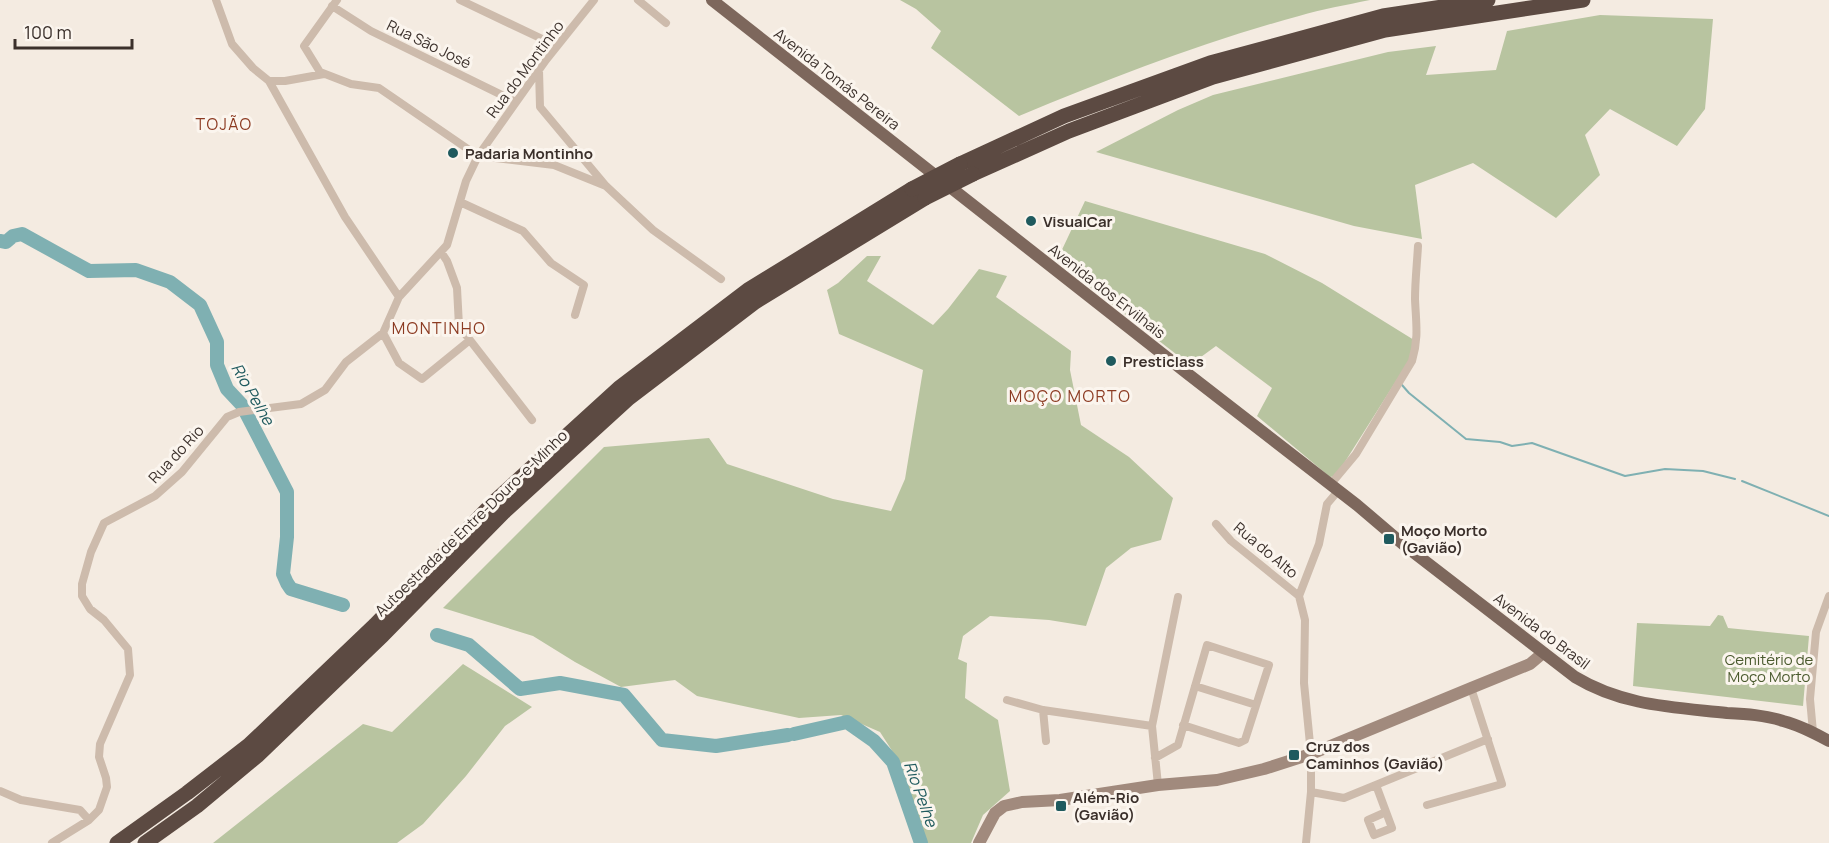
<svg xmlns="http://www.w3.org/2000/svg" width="1829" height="843" font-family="Manrope,sans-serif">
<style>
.green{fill:#b8c4a0}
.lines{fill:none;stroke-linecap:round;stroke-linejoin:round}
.stream{stroke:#7fb0b2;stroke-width:2}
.river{stroke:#7fb0b2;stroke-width:14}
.street{stroke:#cdbbac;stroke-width:8}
.secondary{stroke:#a18a7d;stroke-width:12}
.primary{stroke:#7d675c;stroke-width:12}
.highway{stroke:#5c4a42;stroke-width:15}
.highway-bridge{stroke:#5c4a42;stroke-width:15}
.poi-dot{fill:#1f5a5e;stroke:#fbf5ee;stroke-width:2}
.labels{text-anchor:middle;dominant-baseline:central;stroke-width:6;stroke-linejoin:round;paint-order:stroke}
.street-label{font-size:15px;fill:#3b302b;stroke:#fbf5ee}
.poi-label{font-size:15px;font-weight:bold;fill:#3b302b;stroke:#fbf5ee;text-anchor:start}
.park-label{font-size:15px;fill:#4a5a2e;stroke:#fbf5ee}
.neighbourhood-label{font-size:16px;letter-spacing:1.5px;fill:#8c3b22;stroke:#fbf5ee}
.water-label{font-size:16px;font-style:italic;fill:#1f5a5e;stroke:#fbf5ee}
</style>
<rect width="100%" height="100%" fill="#f4ebe1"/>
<path class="green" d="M900 0H1370C1346 5 1322 9 1299 16 1203 42 1111 78 1019 116L931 48 941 31 916 9Z
M1600 15 1713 19 1705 109 1677 146 1610 109 1585 135 1600 175 1556 218 1473 163 1415 185 1422 239 1354 226 1096 152 1178 110 1213 95 1388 52 1436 46 1426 75 1496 70 1507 31Z
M1085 201 1265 254 1322 283 1414 340 1410 359 1336 476 1330 477 1257 416 1272 388 1216 346 1190 365 1063 266 1059 256Z
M867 256H881L867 281 933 325 948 309 979 269 1007 276 996 297 1071 351 1070 370 1081 425 1129 457 1173 498 1161 540 1131 548 1106 568 1086 626 1049 620 990 616 963 636 958 659 967 663 965 698 998 720 1010 791 983 815 971 843H927L900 763 880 732 841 715 799 718 697 696 675 680 621 687 575 662 533 636 443 608 604 447 709 438 727 464 833 499 891 511 905 479 923 370 839 334 827 290 838 283Z
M1718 615 1723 616 1728 628 1809 636 1803 706 1633 686 1637 623 1710 626Z
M463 664 532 707 505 726 466 776 423 824 397 843H213L363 724 392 732Z"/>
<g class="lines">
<path class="stream" d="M1402 385 1409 393 1466 439 1500 442 1512 446 1532 443 1625 476 1665 469 1703 471 1735 479
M1742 481 1829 516"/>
<path class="river" d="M0 241 6 242 13 236 22 234 89 271 136 270 170 282 200 305 217 342V365L227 389 242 405 287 492V537L283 574 287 583 291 589 343 605
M437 635 469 645 520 689 560 683 624 695 662 740 716 746 788 735
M794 734 847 722 874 741 893 762 921 843"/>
<path class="street" d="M216 0 232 44 253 68 269 81H285L324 74
M337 0 304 46 320 72 351 84 379 88 478 156 554 165 606 186
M460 0 557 46
M638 0 666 23
M332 6 371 31 516 102
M539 70 540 107 606 186 653 230 721 279
M269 81 345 217 399 297
M460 202 523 231 551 263 584 285 575 315
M441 252 447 261 457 288 459 326 532 420
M383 333 399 363 422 379 470 340
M1330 485 1356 454 1412 361C1419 338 1416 323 1415 299 1415 282 1417 264 1418 246
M1216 524 1231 541 1299 596
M1195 686 1256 705
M1007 700 1043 710 1152 726
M1043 710 1046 741
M1813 732 1810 699 1816 632 1829 596
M1155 758 1178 745 1207 645 1269 665 1245 740 1239 743 1183 725
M1158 785 1152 726 1178 597
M1376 785 1392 828 1374 835 1368 820 1386 812
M0 791 21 800 80 810 89 820
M1311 792 1344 798 1488 739
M1427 805 1502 784 1471 688
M52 843 89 820 99 810 107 787 106 778 99 757 100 744 130 675 128 649 104 620 90 609 82 596V584L91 552 104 523 155 496 182 472 227 417 239 412 301 404 325 390 346 362 383 333 399 297 447 245 466 181 478 156 546 60 594 0
M1306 843 1311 792V754L1304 683 1305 620 1299 596 1319 544 1327 504 1338 491"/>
<path class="secondary" d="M979 843 995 813 1004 806 1022 802 1060 800 1158 785 1217 780 1264 769 1311 754 1471 688 1530 664 1543 653"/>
<path class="primary" d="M712 0 1188 374 1357 505 1404 545 1575 677C1623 706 1673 707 1727 713 1746 714 1765 715 1783 721 1799 725 1814 733 1829 741"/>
<path class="highway" d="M960 164 1064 116 1210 63 1383 16 1488 0
M973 174 1069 131 1213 77 1385 30 1583 0
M117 843 187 793 249 745 375 625 495 501 619 388 748 290 912 189
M145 843 197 806 257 756 383 635 505 511 629 398 755 302 925 198"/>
<path class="highway-bridge" d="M912 189 960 164
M925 198 973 174"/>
</g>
<g class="poi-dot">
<circle cx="453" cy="153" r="6"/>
<circle cx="1031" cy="221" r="6"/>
<circle cx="1111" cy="361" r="6"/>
<rect x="1383" y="533" width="12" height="12" rx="3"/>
<rect x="1288" y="749" width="12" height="12" rx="3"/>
<rect x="1055" y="800" width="12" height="12" rx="3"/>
</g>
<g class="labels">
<g class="street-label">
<text transform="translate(429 44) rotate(26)">Rua São José</text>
<text transform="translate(525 69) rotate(-53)">Rua do Montinho</text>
<text transform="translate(837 79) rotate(38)">Avenida Tomás Pereira</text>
<text transform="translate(1107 291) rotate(38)">Avenida dos Ervilhais</text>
<text transform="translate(176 454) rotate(-47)">Rua do Rio</text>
<text transform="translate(471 523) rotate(-44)">Autoestrada de Entre-Douro-e-Minho</text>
<text transform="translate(1266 550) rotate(40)">Rua do Alto</text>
<text transform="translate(1542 631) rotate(37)">Avenida do Brasil</text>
</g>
<g class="poi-label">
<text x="465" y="153">Padaria Montinho</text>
<text x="1043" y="221">VisualCar</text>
<text x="1123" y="361">Presticlass</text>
<text x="1401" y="530">Moço Morto<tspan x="1401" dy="17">(Gavião)</tspan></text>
<text x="1306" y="746">Cruz dos<tspan x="1306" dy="17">Caminhos (Gavião)</tspan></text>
<text x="1073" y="797">Além-Rio<tspan x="1073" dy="17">(Gavião)</tspan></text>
</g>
<g class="park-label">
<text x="1769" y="659">Cemitério de<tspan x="1769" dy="17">Moço Morto</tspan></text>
</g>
<g class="neighbourhood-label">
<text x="224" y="124">TOJÃO</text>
<text x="439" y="328">MONTINHO</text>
<text x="1070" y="396">MOÇO MORTO</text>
</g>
<g class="water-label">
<text transform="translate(253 394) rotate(60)">Rio Pelhe</text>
<text transform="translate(921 794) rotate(70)">Rio Pelhe</text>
</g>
</g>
<path d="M15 39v9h117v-9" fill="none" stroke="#3b302b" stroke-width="3"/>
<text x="24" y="39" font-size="18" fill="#3b302b" stroke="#fbf5ee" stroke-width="4.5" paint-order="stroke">100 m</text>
</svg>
